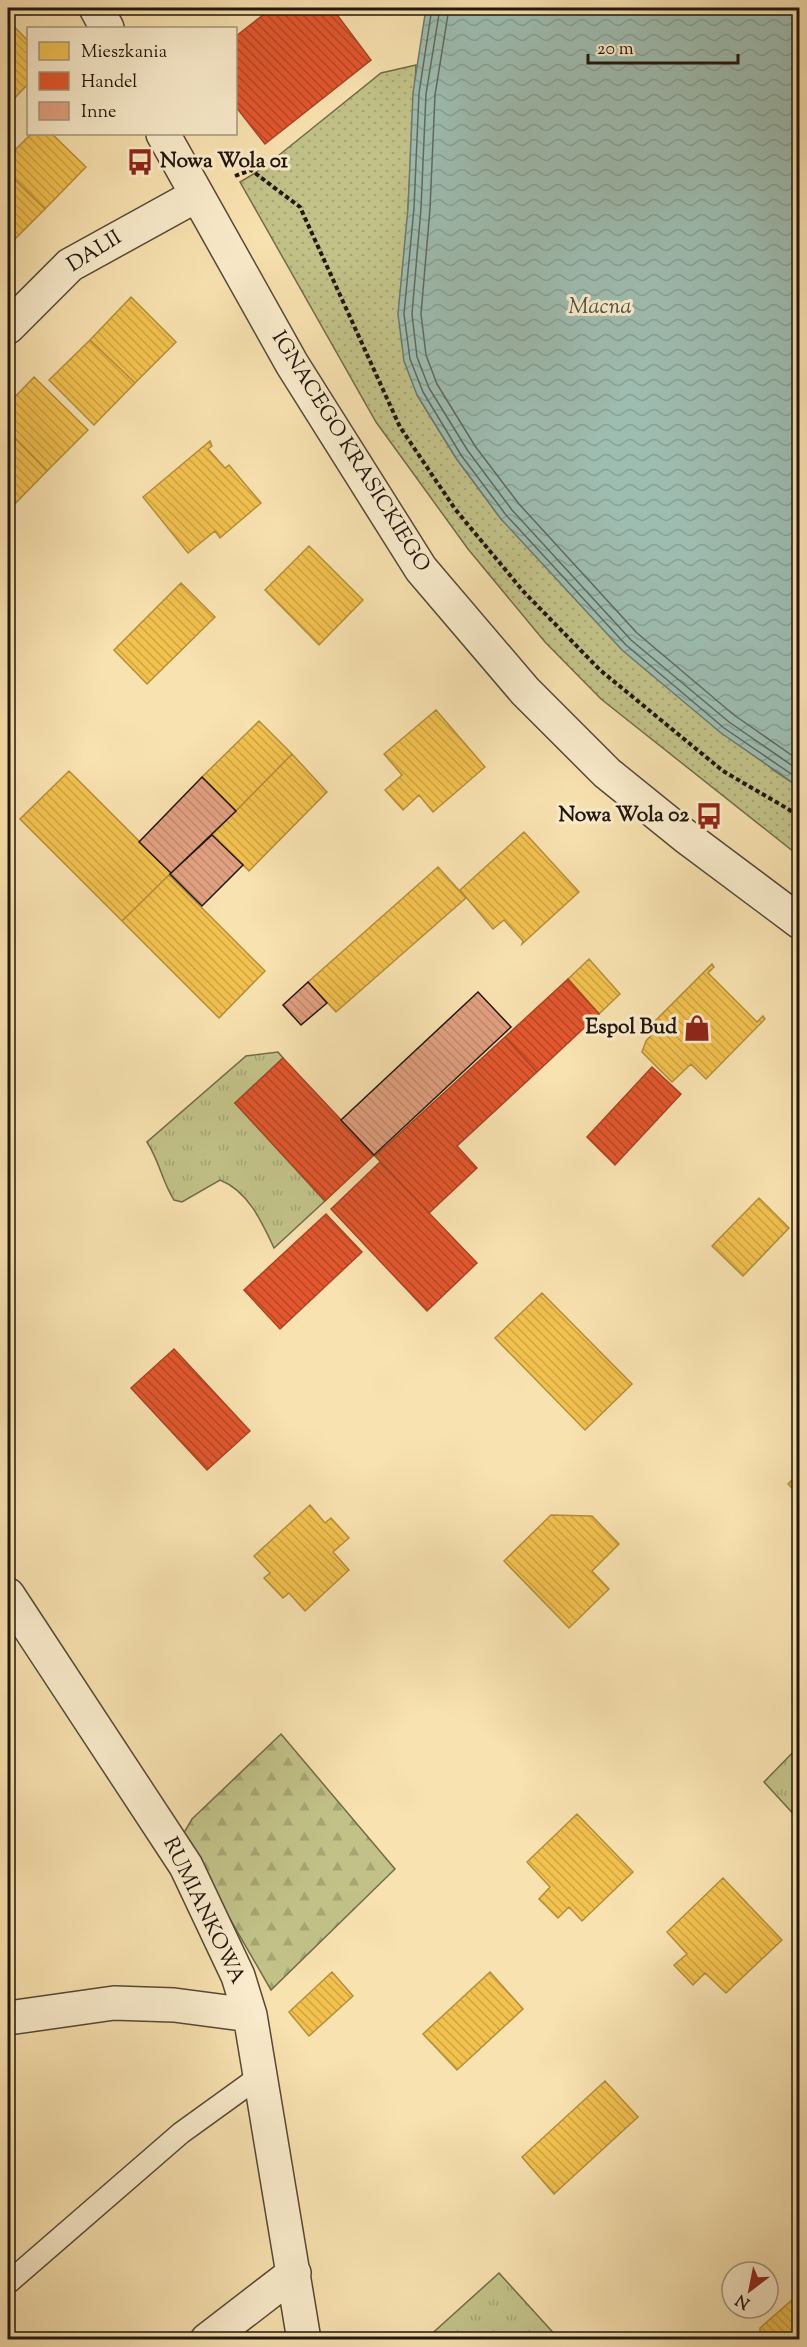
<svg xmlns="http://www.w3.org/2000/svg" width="807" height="2347" font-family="'Sorts Mill Goudy',serif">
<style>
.grass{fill:url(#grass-tufts);stroke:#716c4a;stroke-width:1.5}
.forest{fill:url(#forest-firs);stroke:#716c4a;stroke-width:1.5}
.park{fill:url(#park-dots);stroke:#716c4a;stroke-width:1.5}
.water{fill:url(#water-waves);stroke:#6c7a6f;stroke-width:1.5}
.homes{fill:url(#homes-back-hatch);stroke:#b38e3a;stroke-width:1.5}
.shops{fill:url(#shops-back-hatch);stroke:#a94424;stroke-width:1.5}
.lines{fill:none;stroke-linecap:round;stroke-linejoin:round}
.shore{stroke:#5f6a5f;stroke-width:1.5}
.building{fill:url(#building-back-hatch);stroke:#20160d;stroke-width:1.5}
.service-casing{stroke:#564936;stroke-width:24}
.minor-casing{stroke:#564936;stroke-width:36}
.path{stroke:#20160d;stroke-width:4;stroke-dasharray:4.5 3;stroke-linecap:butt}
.service{stroke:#faeccc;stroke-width:21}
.minor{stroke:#faeccc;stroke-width:33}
.labels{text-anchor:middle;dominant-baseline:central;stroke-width:6;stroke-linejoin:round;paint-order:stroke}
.poi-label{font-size:21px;font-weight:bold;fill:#20160d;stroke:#faeccc;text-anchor:end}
.street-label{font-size:21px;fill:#20160d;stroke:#faeccc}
.water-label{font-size:22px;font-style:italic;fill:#4c5046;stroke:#faeccc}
</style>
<defs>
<pattern id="grass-tufts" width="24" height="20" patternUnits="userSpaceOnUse" patternTransform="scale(1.5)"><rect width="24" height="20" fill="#c2c288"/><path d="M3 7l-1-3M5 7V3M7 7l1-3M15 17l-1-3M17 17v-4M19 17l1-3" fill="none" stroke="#a6a674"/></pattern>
<pattern id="forest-firs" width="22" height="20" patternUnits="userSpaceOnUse" patternTransform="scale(1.5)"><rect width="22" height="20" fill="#c2c288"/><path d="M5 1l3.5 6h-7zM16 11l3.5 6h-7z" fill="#a6a674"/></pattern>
<pattern id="park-dots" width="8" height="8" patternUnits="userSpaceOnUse" patternTransform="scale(1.5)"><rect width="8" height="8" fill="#c2c288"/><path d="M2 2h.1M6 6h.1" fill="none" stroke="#a6a674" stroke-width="1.8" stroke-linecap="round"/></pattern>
<pattern id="water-waves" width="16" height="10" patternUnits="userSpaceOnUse" patternTransform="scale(1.5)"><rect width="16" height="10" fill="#9ebdb1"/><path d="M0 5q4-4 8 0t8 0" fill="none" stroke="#88a297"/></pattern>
<pattern id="homes-back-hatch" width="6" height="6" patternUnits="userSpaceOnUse" patternTransform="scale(1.5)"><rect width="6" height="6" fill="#f2c14e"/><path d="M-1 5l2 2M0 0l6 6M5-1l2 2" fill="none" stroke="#cfa543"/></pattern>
<pattern id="shops-back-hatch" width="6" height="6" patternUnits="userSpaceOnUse" patternTransform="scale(1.5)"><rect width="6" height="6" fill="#e4572e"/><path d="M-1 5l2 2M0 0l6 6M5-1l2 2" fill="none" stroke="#b84726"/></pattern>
<pattern id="building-back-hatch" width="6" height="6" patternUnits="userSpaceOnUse" patternTransform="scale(1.5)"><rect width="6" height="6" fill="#e1a080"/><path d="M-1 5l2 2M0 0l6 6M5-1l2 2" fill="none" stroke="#c1896d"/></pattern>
</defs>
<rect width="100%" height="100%" fill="#f8e2b0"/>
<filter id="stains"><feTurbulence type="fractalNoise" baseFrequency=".00333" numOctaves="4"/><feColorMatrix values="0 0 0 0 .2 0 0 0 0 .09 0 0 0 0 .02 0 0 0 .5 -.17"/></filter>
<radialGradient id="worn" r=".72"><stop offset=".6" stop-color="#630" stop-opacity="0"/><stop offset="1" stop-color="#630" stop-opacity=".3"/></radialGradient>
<path class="grass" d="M278 1052 283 1058 235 1103 325 1201 274 1248C262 1222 248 1191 220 1180L182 1202 174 1200C162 1182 160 1162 147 1142L246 1056Z
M799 1746V1820L764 1782Z
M499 2273 559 2339H426Z"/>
<path class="forest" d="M281 1734 395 1869 271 1990 182 1836 192 1819Z"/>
<path class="park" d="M416 65 408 208 417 395 456 458 501 519 773 770 799 787V856L601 699 545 642 468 549 376 422 240 182 263 168 381 73Z"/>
<path class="water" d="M426 8H799V787L721 733 622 650 501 519 456 458 417 395 404 361 398 314 408 208 413 93Z"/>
<path class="homes" d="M8 20 28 41V84L8 105Z
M31 134H52L86 167 45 209 8 173V157Z
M8 173 45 209 8 246Z
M131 297 176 342 135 383 90 340Z
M90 340 135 383 94 425 49 380Z
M34 377 88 430 47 471 8 431V404Z
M8 431 47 471 8 511Z
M210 441 212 446 208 449 225 468 229 465 261 503 220 538 215 531 188 553 143 497Z
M309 546 363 600 319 645 265 590Z
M181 583 215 617 147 684 114 650Z
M436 710 485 767 433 812 419 795 403 810 385 790 402 775 384 754Z
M259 721 292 754 236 811 202 777Z
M292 754 327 792 249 871 212 835Z
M69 771 171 873 122 921 20 819Z
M524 832 579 892 522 944 523 941 504 920 493 929 460 890Z
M438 867 466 898 336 1012 308 982Z
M169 875 265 971 219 1018 122 921Z
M589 959 620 994 599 1014 568 979Z
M712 964 714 967 708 973 757 1022 763 1016 765 1019 706 1079 691 1064 672 1082 642 1052 646 1041 657 1029 652 1024Z
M759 1198 789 1228 743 1276 712 1246Z
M542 1293 632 1384 585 1430 495 1338Z
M800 1472V1496L788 1484Z
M310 1505 325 1523 331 1518 349 1538 333 1552 349 1570 305 1611 289 1593 283 1598 264 1578 270 1573 254 1556Z
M551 1515 592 1516 619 1544 592 1571 609 1589 569 1628 504 1561Z
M577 1814 633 1872 582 1921 569 1907 558 1918 539 1899 550 1887 527 1862Z
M723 1878 782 1940 726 1993 705 1973 693 1985 674 1965 687 1954 667 1932Z
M332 1972 353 1996 309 2036 289 2012Z
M490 1972 523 2009 457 2070 423 2034Z
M605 2081 638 2117 554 2194 522 2157Z
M800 2293V2340H756L760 2336V2328Z"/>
<path class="shops" d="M272 8H332L371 60 265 144 236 107V36Z
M568 979 599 1014 537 1072 505 1037Z
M505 1037 537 1072 457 1146 477 1168 429 1213 375 1156Z
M283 1058 374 1155 325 1201 235 1103Z
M652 1067 681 1094 615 1165 587 1137Z
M380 1162 477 1263 427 1311 331 1209Z
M326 1214 362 1252 280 1329 244 1290Z
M174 1349 250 1431 207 1470 131 1388Z"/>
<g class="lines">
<path class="shore" d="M432 8 419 93 414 208 404 314 410 359 423 392 461 455 506 515 626 645 724 728 800 780
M440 8 426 94 421 208 412 314 417 357 429 388 468 451 512 510 631 640 729 722 800 771
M449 8 435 95 430 209 421 314 426 355 437 384 475 446 519 504 637 633 734 715 800 761"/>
</g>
<path class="building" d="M202 777 236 811 171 873 139 842Z
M212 835 243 865 202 906 170 874Z
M308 982 327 1003 301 1025 283 1005Z
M478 992 511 1027 374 1155 341 1120Z"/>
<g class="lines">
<defs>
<path id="service" d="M8 2283 181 2133 260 2076"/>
<path id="minor" d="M96 8 107 28
M163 134 292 364 421 569 525 691 607 773 685 836 800 922
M8 327 70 265 197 195
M8 1595 186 1866 238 1976 250 2015 304 2340
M8 2018 114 2003 174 2005 250 2015
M207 2340 294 2273"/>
</defs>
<use href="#service" class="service-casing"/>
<use href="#minor" class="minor-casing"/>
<path class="path" d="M235 176 251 170 300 207 400 427 455 509 523 591 600 670 723 771 800 816"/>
<use href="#service" class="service"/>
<use href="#minor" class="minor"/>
</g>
<defs>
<symbol id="bus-bare" viewBox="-9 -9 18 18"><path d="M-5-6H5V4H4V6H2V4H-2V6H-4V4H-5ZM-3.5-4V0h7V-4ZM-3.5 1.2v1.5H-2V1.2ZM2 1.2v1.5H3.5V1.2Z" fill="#8f2418" stroke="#faeccc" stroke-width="2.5" paint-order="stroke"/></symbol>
<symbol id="shop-bare" viewBox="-9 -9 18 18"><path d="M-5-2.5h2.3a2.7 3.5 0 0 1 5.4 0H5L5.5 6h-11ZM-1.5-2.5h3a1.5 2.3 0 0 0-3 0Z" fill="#8f2418" stroke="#faeccc" stroke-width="2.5" paint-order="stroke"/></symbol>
</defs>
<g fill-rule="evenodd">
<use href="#bus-bare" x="121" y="143" width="38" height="38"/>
<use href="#bus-bare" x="690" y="797" width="38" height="38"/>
<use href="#shop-bare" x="678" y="1009" width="38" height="38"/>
</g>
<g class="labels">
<g class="poi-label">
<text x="160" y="162" text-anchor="start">Nowa Wola 01</text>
<text x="689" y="816">Nowa Wola 02</text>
<text x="677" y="1028">Espol Bud</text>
</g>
<g class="street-label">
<text transform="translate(95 252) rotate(-32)">DALII</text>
<text transform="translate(350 452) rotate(58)">IGNACEGO KRASICKIEGO</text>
<text transform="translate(203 1911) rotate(64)">RUMIANKOWA</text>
</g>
<g class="water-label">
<text x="600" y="308">Macna</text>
</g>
</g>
<rect width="807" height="2347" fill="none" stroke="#f8e2b0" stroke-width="30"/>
<rect x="9" y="9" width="789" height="2329" fill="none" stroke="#20160d" stroke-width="3"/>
<rect x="15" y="15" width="777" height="2317" fill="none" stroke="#20160d" stroke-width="1.5"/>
<rect x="27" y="27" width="210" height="108" fill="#faeccc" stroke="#a39680" stroke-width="1.5"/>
<rect x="39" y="42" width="30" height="18" fill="#f2c14e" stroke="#a39680" stroke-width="1.5"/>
<text x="81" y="57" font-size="18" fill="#20160d">Mieszkania</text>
<rect x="39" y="72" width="30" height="18" fill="#e4572e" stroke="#a39680" stroke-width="1.5"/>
<text x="81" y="87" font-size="18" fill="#20160d">Handel</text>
<rect x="39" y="102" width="30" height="18" fill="#e1a080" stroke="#a39680" stroke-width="1.5"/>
<text x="81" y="117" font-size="18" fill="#20160d">Inne</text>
<g transform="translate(750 2290) rotate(212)"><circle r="28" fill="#faeccc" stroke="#a39680" stroke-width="1.5"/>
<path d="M0-4.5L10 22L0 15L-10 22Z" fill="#8f2418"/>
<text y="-9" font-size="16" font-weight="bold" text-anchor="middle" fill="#20160d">N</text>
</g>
<path d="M588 54v9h150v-9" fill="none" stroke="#20160d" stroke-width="3"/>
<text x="597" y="54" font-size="18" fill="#20160d" stroke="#faeccc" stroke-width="4.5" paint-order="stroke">20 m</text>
<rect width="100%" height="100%" filter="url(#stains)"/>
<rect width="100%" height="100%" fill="url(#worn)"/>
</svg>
